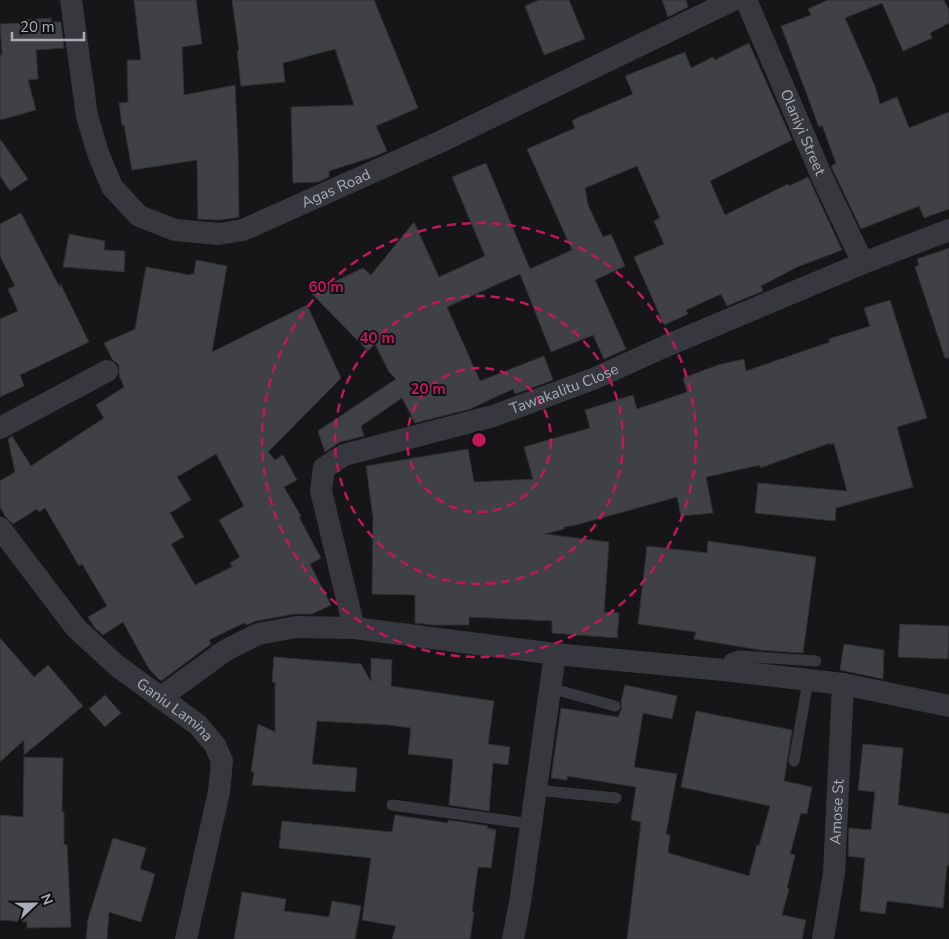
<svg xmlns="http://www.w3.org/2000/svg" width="949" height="939" font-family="'Nunito Sans',sans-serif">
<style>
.building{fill:#404145;stroke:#303034;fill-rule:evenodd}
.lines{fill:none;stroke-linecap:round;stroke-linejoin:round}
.lane{stroke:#37383d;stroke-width:11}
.street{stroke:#37383d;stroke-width:22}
.ring{fill:none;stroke:#c2185b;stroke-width:2.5;stroke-dasharray:9 6}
.labels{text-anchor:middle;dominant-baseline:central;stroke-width:4;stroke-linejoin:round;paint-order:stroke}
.street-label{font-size:15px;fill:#a8adb8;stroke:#111113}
.centre{fill:#c2185b;stroke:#111113;stroke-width:2.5}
.ring-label{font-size:15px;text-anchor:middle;font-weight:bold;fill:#c2185b;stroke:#111113;stroke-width:4;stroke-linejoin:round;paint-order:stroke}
</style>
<rect width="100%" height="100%" fill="#161618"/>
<path class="building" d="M134 0H196L202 44 182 47 184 95 235 85 238 149 239 217 220 220 198 219 197 160 132 170 124 125H122L119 103 128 102 127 60H141Z
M232 0H374L418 108 376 126 387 151 376 156 329 171V177L318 182 293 183 291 107 354 105 335 49 283 63 285 82 241 86 237 51H239Z
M539 0H569L585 39 544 55 525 6Z
M662 0H686L688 7 668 17Z
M828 0H944L949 10V23L930 33 932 38 903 51 882 3 845 18 875 86 880 104 897 97 909 128 949 112V209L924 218 919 206 861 229 831 166 836 163 822 125 819 127 781 26 811 15 808 9Z
M51 18V22H61L64 48 36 50 38 79 28 80 36 110 0 120V55H2L0 24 23 23V20Z
M749 43 792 140 710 181 725 215 788 184 789 186 808 177 842 250 797 267 761 286 763 291 727 306 721 294 686 310 688 314 664 325 634 257 664 244 654 221 660 218 637 166 585 188 588 205 603 237 611 234 625 266 595 280 626 349 604 359 593 335 551 352 520 274 447 307 480 381 544 356 553 380 515 394 513 389 470 409 415 423 402 398 361 426 364 436 340 442 325 452 318 431 396 379 389 372 375 344 368 351 311 293 363 268 371 275 414 222 439 277 485 256 452 177 486 163 530 269 572 250 527 149 575 128 572 121 577 118 633 94 625 76 685 52 691 68 713 57 715 60Z
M0 139 28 179 10 191 0 176Z
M21 213 60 288V283L89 342 20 375 24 386 0 397V319L18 311 8 289 15 286 0 256V224Z
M69 234 105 241 104 250 125 251 124 272 63 267Z
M949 248V358H945L915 267 919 265 917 259Z
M196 260 227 266 212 352 307 305 341 378 268 452 275 460 283 455 297 480 284 487 301 516 299 517 321 558 310 564 331 605 312 614H294L256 621 246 625 244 623 209 640 211 644 161 681 149 669 123 622 103 635 95 628 88 617 107 606 82 564 79 566 45 508 39 512 37 509 13 524 5 516 0 507V481L15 472 8 439 12 436 31 466 104 418 96 405 124 387 119 375V365L112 359 104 343 135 329 146 267 190 275 191 274H194ZM216 454 244 506 219 520 240 557 230 563 232 567 195 585 171 544 184 537 170 513 191 500 177 477Z
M890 300 927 418 897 427 913 487 836 508 835 521 755 513 758 483 847 491 834 443 830 445V443L760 468V465L706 477 713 513 681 516 677 497 576 525 564 527V529L545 534 609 542 604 612 619 613 617 638 552 633V621L469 617V625H434L415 623V595L372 594 373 518 366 466 468 449 474 482 533 479 524 447 590 428 585 410 633 395 637 409 687 392 683 378 718 365 744 359 746 371 830 342 829 339 870 326 864 308Z
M708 541 816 557 803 653 760 650 694 639 696 632 638 624 647 546 707 553Z
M900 624 949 626 948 659 898 657Z
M0 638 34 677 48 665 83 706 24 755V740L0 762Z
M844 644 884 650 883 679 840 670Z
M274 657 361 664 371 682V658L392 660 391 686 494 701 488 744 510 747 508 765 493 763 489 811 449 805 453 759 408 754 411 728 389 725 317 721 312 764 357 768 355 792 252 785 254 772H251L258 724 275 732V682H272Z
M625 685 677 696 672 719 643 713 634 767 677 774 666 834 670 835 668 853 749 876 757 845 759 846 770 806 681 787 696 711 792 730 784 781 812 787 807 814 801 813 790 854 795 855 787 888 789 889 782 915 806 920 802 939H627L641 822 631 820 636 787 567 776V780L551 778 561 708 618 717 622 708 621 702Z
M105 695 121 713 105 727 89 709Z
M863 744 903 748 898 805 949 814V866H947L943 908 887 901 885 914 860 911 865 858 848 856 849 828 871 830 875 792 858 790Z
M24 757 63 758 62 812H64V844L67 845 71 927 27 928V922L0 920V815L23 817Z
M395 815 448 823V820L488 826 487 828 496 830 491 868 478 867 472 912H474L470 939H392L396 926 362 920 371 858 279 848 282 821 392 832Z
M113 838 146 848 140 869 155 874 141 922 109 912 107 939H86L88 919Z
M242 892 286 899 284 911 329 917 332 901 361 906 355 939H234Z"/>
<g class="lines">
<path class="lane" d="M723 670 730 659 739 656 816 661
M550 688 615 706
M794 761 808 681
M536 790 616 798
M392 805 531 824"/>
<g class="street">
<path id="s1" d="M71 0 87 116 98 153 112 187 139 216 175 230 219 234 243 230 442 141 733 0"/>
<path id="s2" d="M746 0 823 179 863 263"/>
<path d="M0 428 107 371"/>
<path id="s3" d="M0 528 76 628 116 665 198 725 215 745 222 761 219 792 186 939"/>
<path id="s4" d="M354 628 321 491 324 468 344 455 493 416 593 379 666 346 863 263 949 230"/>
<path d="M160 698 226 650 258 634 296 627 354 628 555 654 723 670 843 684 949 706"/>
<path d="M513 939 520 903 555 654"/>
<path id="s5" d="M823 939 834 873 843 684"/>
</g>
</g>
<g class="ring">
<circle cx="479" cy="440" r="72"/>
<circle cx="479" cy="440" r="144"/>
<circle cx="479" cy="440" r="217"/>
</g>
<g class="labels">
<g class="street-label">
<text stroke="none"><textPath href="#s2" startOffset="144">Olaniyi Street</textPath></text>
<text stroke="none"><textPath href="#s1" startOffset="441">Agas Road</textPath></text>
<text stroke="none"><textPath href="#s4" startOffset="418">Tawakalitu Close</textPath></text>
<text stroke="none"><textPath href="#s3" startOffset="254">Ganiu Lamina</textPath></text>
<text stroke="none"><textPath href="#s5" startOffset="128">Amose St</textPath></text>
</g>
</g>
<circle cx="479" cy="440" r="8" class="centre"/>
<g class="ring-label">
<text x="326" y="292">60 m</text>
<text x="377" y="343">40 m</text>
<text x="428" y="394">20 m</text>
</g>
<g transform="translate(35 904) rotate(68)" stroke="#111113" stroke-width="4" paint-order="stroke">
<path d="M0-4L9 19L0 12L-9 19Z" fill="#a8adb8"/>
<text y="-8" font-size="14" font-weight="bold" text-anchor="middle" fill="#a8adb8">N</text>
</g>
<path d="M12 32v8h72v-8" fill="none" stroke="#a8adb8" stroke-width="2.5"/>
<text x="20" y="32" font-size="15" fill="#a8adb8" stroke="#111113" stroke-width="4" paint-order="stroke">20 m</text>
</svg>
